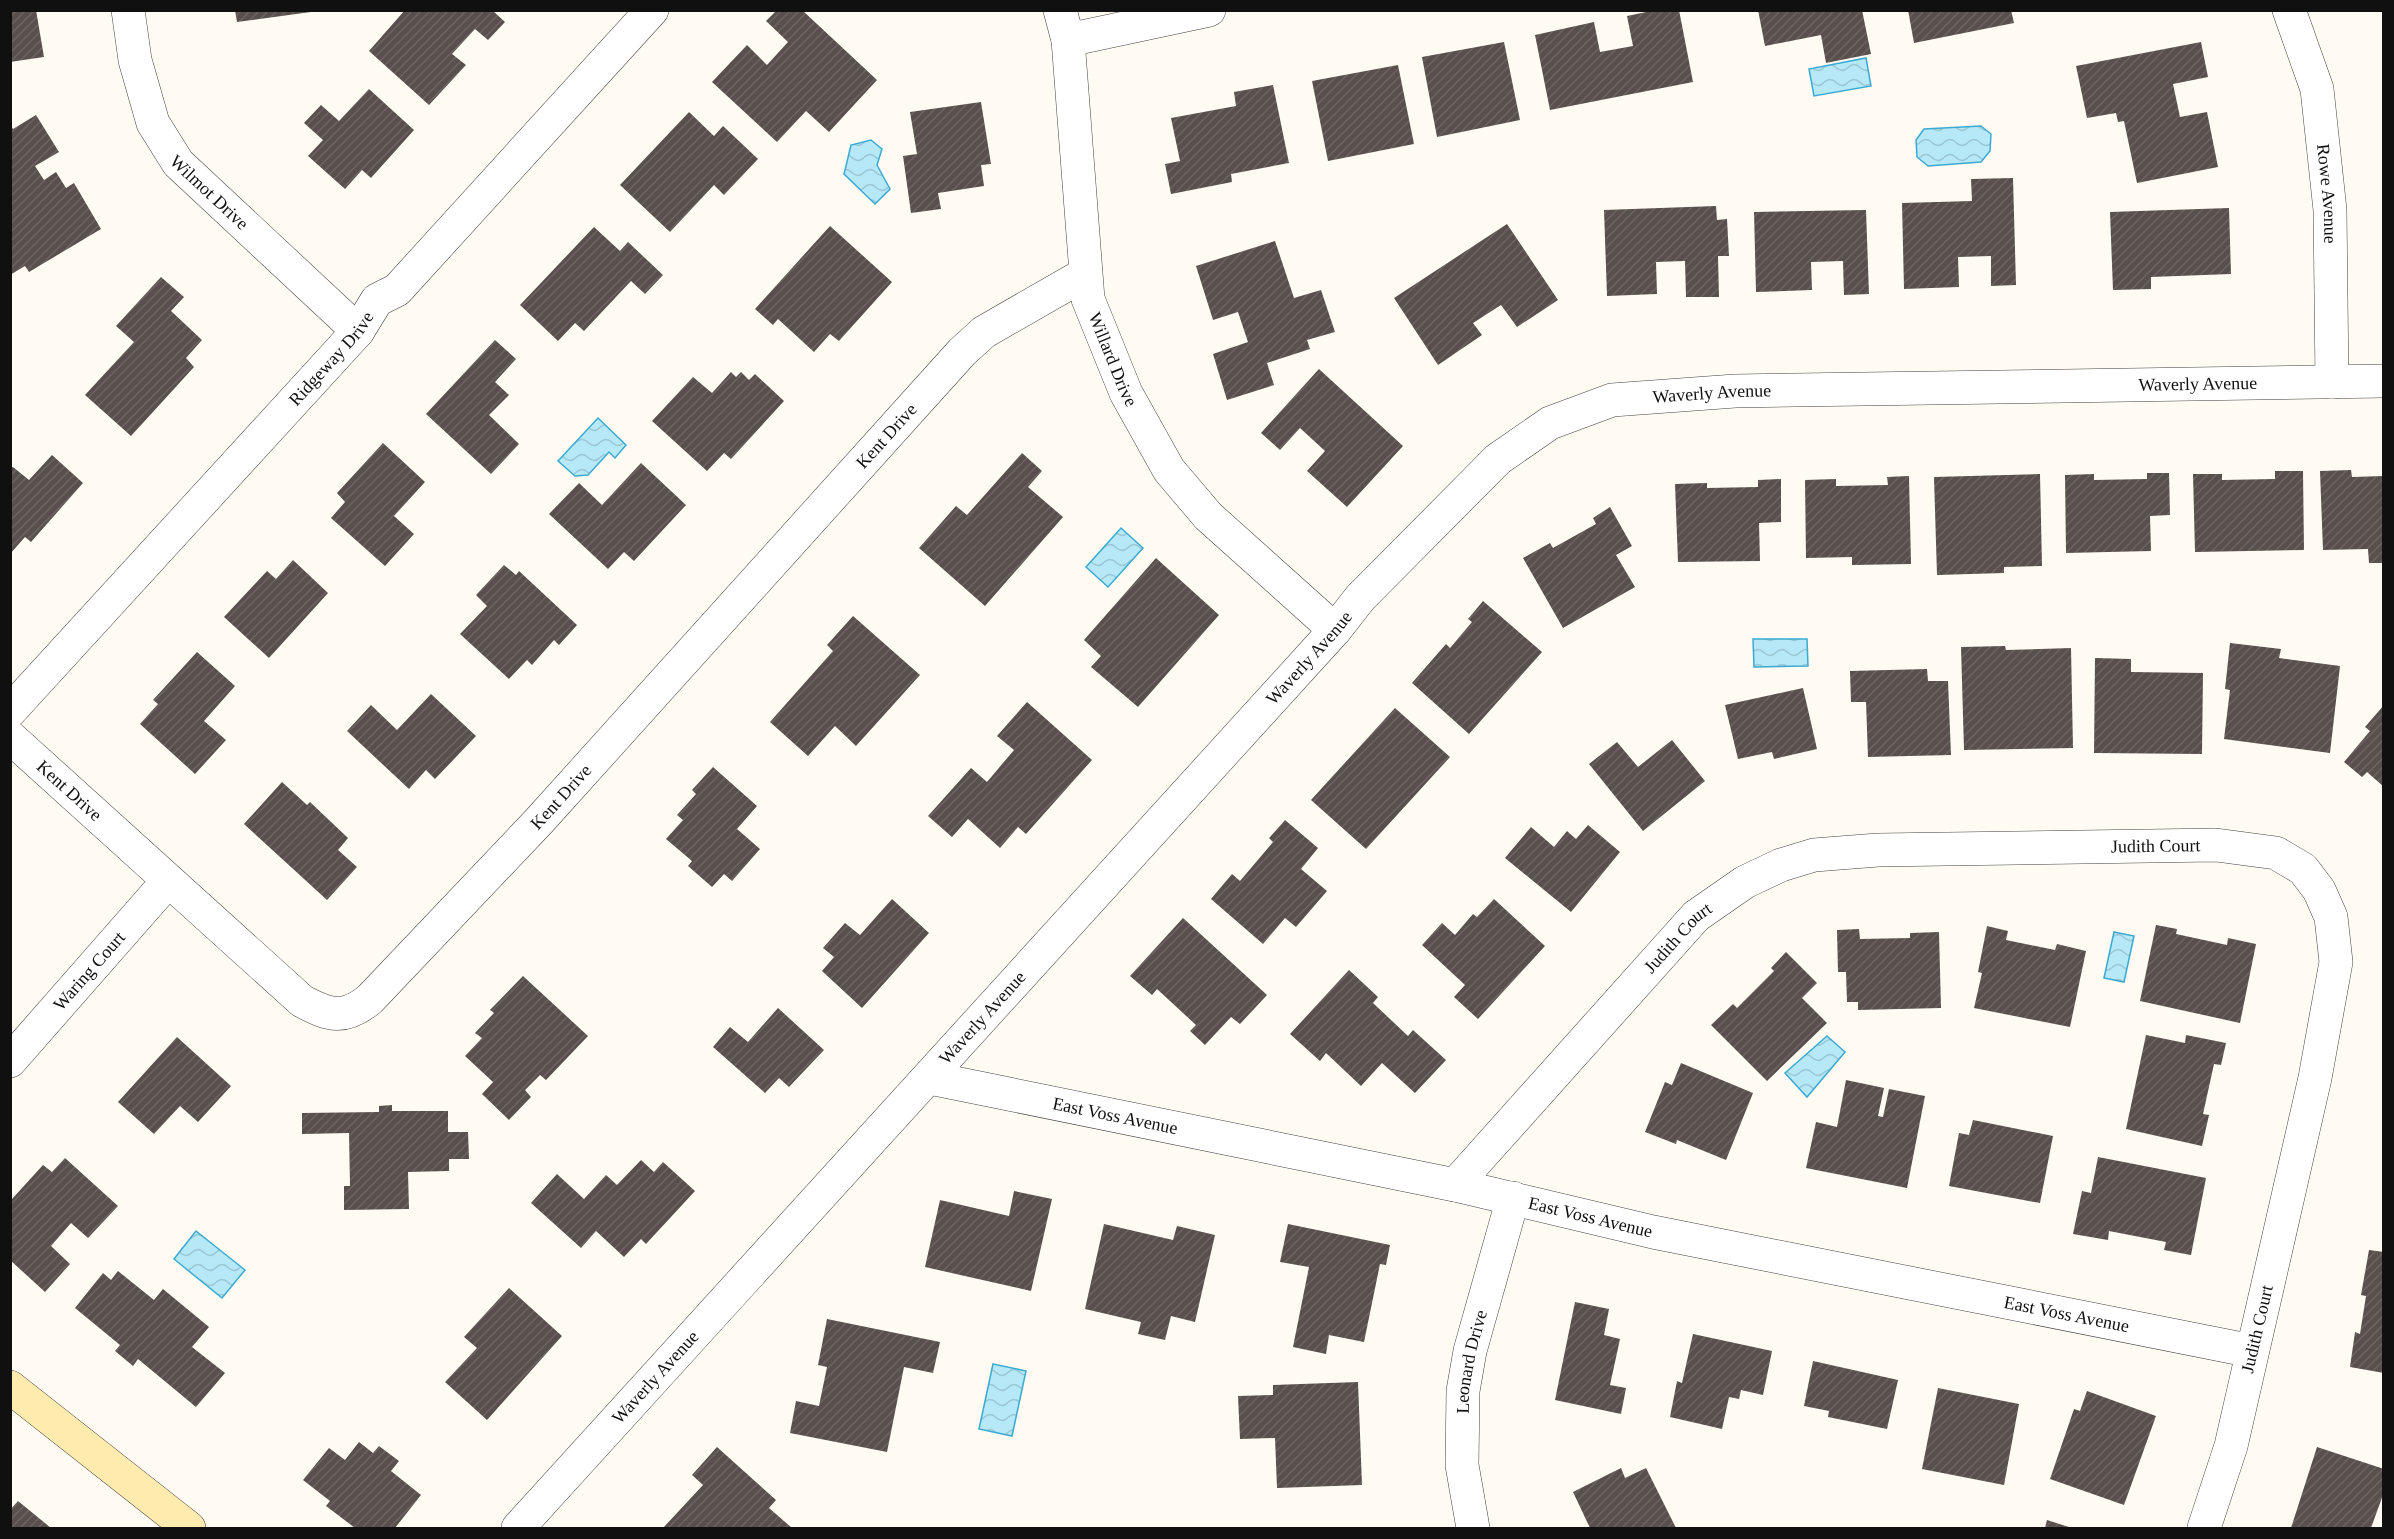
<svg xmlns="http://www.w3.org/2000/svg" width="2394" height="1539" font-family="Georgia,serif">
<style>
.water{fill:url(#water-waves);stroke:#3baad1;stroke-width:1.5}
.building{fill:url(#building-hatch)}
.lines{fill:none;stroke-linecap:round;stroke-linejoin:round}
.street-casing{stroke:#434343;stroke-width:34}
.secondary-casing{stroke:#323232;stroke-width:34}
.street{stroke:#fff;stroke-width:33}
.secondary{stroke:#ffebae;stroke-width:33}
.labels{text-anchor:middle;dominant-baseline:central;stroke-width:6;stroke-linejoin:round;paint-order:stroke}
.street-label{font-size:18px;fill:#101010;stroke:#fff}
</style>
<defs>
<pattern id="water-waves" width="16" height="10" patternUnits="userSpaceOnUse" patternTransform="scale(1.5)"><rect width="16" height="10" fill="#b6e8f8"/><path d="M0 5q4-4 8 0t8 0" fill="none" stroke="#9bc6d4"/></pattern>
<pattern id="building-hatch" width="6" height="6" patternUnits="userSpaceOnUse" patternTransform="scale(1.5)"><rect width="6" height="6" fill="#594f4c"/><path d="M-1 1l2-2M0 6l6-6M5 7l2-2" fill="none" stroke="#6c6461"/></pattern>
</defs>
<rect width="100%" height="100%" fill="#fffbf3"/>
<path class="water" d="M1866 58 1871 86 1814 96 1809 69Z
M1981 126 1991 134 1990 151 1981 162 1928 166 1917 157 1916 140 1924 129Z
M871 140 882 149 877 165 890 189 875 204 844 174 851 145Z
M598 418 626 445 615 458 609 452 588 475 575 476 558 461Z
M1121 528 1143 548 1108 587 1086 567Z
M1753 639H1807L1808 666 1754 667Z
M2114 932 2134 936 2124 982 2104 978Z
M1827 1036 1845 1052 1807 1097 1785 1073Z
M196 1231 245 1270 222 1298 174 1259Z
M993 1364 1026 1371 1012 1436 979 1429Z"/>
<path class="building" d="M10 10H36L44 57 10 62Z
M235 10H311V12L237 22Z
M405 10H492L505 22 488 40 475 29 452 54 466 65 429 105 369 51Z
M777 10H802L877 80 829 132 806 111 777 142 712 82 747 45 767 65 788 42 766 21Z
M1656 10H1679L1693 82 1550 110 1535 35 1594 22 1600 52 1633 46 1627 16Z
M1758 10H1862L1871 54 1826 63 1821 35 1765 46Z
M1908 10H2011L2014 23 1914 43Z
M1504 42 1520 120 1437 137 1422 57Z
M2201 42 2208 77 2173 84 2180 117 2207 112 2218 167 2137 183 2124 121 2118 122 2116 113 2087 118 2076 66Z
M1398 65 1414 144 1328 161 1312 81Z
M1273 85 1289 163 1231 174 1232 182 1171 194 1165 164 1180 161 1171 118 1236 106 1234 92Z
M369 89 414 130 371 178 362 170 345 189 308 156 323 140 304 123 321 105 339 121Z
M981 102 991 164 981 165 984 186 938 193 941 209 911 213 903 156 917 154 910 112Z
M689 112 714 136 723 126 758 159 724 195 714 185 670 232 620 185Z
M36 115 59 152 35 166 44 180 56 172 66 188 74 183 101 229 29 272 25 266 10 275V125L13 129Z
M2013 178 2016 285 1991 286V256L1958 257 1959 287 1904 289 1902 203 1972 201 1971 179Z
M1716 206 1717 220 1727 219 1729 256H1718L1719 297H1686L1685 261 1656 262 1657 294 1607 296 1604 210Z
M2229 208 2231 274 2151 277V289L2113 290 2110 212Z
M1866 210 1869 294 1844 295 1843 261 1811 262 1812 290 1756 292 1754 212Z
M1507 224 1558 300 1517 327 1501 305 1473 323 1482 335 1438 365 1394 298Z
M830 226 892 282 839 341 830 334 814 352 778 319 773 325 755 309Z
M594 227 620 251 628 242 663 275 645 294 631 281 584 331 575 323 558 341 520 305Z
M1275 241 1294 298 1321 290 1335 332 1307 340 1310 349 1267 363 1274 385 1227 400 1213 354 1248 342 1238 312 1213 320 1196 266Z
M161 277 184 297 171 311 202 340 186 358 194 367 131 436 85 395 134 342 116 326Z
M495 340 516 359 495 382 509 395 489 415 519 444 491 474 426 414Z
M1319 369 1403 446 1347 507 1307 471 1325 451 1300 428 1280 450 1261 433Z
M731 372 736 377 741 372 749 380 755 374 784 401 731 459 724 453 707 471 652 421 693 377 712 393Z
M383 443 425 482 394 516 414 534 385 566 331 518 345 502 337 493Z
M1022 453 1042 471 1028 487 1063 517 985 606 919 548 956 506 967 515Z
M52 455 83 483 31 542 25 537 10 554V469L13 467 29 480Z
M641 463 686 505 634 561 624 552 608 569 549 514 579 483 602 505Z
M2351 470 2352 477 2384 476V563H2369L2368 549 2323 550 2320 471Z
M2275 471H2303L2304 550 2195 552 2193 474H2222V480L2275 479Z
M2147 473H2169L2170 515 2150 516 2151 551 2066 553 2065 475 2094 474V480L2147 479Z
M2040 474 2042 566 2004 567V573L1937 575 1934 477Z
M1909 476 1911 564 1852 565V557L1806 558 1805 480 1836 479V486L1888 485 1887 477Z
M1781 479V522L1759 523 1760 561 1678 562 1675 484 1707 483V488L1758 487V480Z
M1610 507 1632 546 1616 555 1635 587 1563 628 1523 558 1550 543 1553 548 1596 524 1593 518Z
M1156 558 1219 615 1138 707 1091 667 1101 656 1084 640Z
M293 560 328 593 269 658 224 617 267 571 276 579Z
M504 565 516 575 519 571 577 625 559 645 554 640 532 665 527 660 509 679 460 634 487 606 476 595Z
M1483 601 1542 652 1469 734 1412 683 1446 644 1450 648 1472 622 1468 619Z
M853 616 920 675 856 746 835 726 808 756 770 722 833 651 827 645Z
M2230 643 2281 649 2279 658 2340 666 2330 753 2224 739 2230 690 2225 689Z
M2005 646 2006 650 2071 648 2073 748 1964 750 1961 647Z
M197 652 235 686 204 721 226 740 195 774 140 724 158 704 153 700Z
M2095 658 2131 659V672L2203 673 2202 754 2094 753Z
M1927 669 1928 681H1948L1951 755 1868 757 1866 702H1851L1850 671Z
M1803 688 1817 749 1774 759 1772 752 1738 759 1725 705Z
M431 694 476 736 435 779 426 770 409 789 347 731 371 705 397 730Z
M1027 702 1092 760 1026 834 1018 827 1000 848 968 819 952 837 928 816 971 768 987 782 1014 750 997 736Z
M2384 705V787L2367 772 2362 777 2344 762 2370 731 2365 727Z
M1395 708 1450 757 1366 849 1311 800Z
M1672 740 1705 781 1643 831 1589 764 1617 742 1638 767Z
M713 767 757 806 737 829 760 849 732 881 724 874 712 887 688 866 692 861 666 839 683 820 677 815 696 794 692 790Z
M282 782 307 805 310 802 348 838 338 850 357 867 327 900 244 824Z
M1285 820 1318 848 1301 869 1327 891 1296 927 1285 918 1263 944 1211 899 1232 874 1240 881 1273 842 1269 838Z
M1588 825 1620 852 1571 912 1505 858 1531 827 1554 847 1567 831 1576 839Z
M892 899 929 933 862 1008 822 971 834 957 823 948 845 923 860 935Z
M1494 899 1545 946 1478 1019 1454 997 1465 985 1422 945 1442 923 1455 935 1473 914 1477 917Z
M1183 918 1267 995 1240 1024 1231 1017 1205 1045 1190 1031 1196 1025 1157 989 1152 995 1130 976Z
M2156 925 2177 929 2176 934 2227 945 2228 938 2256 944 2240 1023 2140 1001Z
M1987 926 2008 931 2006 940 2055 950 2057 944 2086 951 2070 1027 1974 1008 1982 973 1978 972Z
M1859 929 1860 939 1910 938V933L1939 932 1941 1008 1858 1010V1002H1847L1846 972H1838L1837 930Z
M1786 952 1817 983 1802 998 1827 1023 1767 1081 1711 1025 1733 1004 1737 1008 1774 971 1771 968Z
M1349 970 1378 997 1373 1003 1408 1036 1413 1030 1446 1060 1415 1093 1382 1063 1361 1086 1326 1053 1320 1061 1290 1034Z
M523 976 588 1036 546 1080 540 1075 525 1090 531 1097 509 1120 482 1094 493 1082 465 1056 482 1038 475 1033 494 1013 490 1010Z
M778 1008 824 1050 789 1087 779 1078 765 1093 713 1047 730 1027 748 1042Z
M2146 1035 2185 1043 2186 1035 2226 1043 2221 1065 2214 1064 2203 1114 2209 1115 2202 1146 2126 1129Z
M177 1037 231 1086 198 1122 180 1106 154 1134 118 1102Z
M1681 1063 1753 1093 1726 1160 1677 1140 1676 1144 1645 1132 1665 1082 1672 1085Z
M1846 1080 1884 1088 1878 1116 1883 1117 1889 1089 1925 1096 1907 1188 1806 1168 1816 1122 1837 1127Z
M392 1105V1111H448V1132H468L469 1159H449V1171L408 1172 409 1209 344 1210V1186H350L349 1133 302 1134V1113L379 1112V1106Z
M1973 1120 2053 1136 2040 1203 1949 1186 1959 1133 1969 1135Z
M2098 1157 2206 1178 2191 1255 2164 1250 2166 1242 2109 1231 2108 1240 2073 1234 2082 1191 2091 1193Z
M65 1158 118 1206 88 1238 71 1223 51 1246 70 1264 45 1292 10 1260V1197L12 1199 43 1165 52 1172Z
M641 1160 654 1172 663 1162 695 1191 646 1244 641 1239 624 1257 596 1231 581 1248 531 1203 557 1174 584 1199 606 1175 617 1185Z
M1014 1191 1052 1199 1031 1291 925 1267 940 1200 1009 1216Z
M1104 1224 1173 1240 1177 1226 1215 1235 1195 1322 1171 1316 1165 1340 1138 1334 1141 1322 1085 1309Z
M1288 1224 1390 1245 1386 1265 1380 1264 1364 1342 1329 1335 1326 1354 1293 1347 1309 1267 1280 1262Z
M2369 1250 2384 1252V1373L2350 1367 2355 1332 2360 1334 2366 1296 2361 1295Z
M118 1271 154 1300 163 1289 209 1327 192 1347 225 1373 196 1407 138 1359 133 1366 115 1351 120 1345 75 1308 103 1273 111 1280Z
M509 1288 562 1336 487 1420 445 1382 477 1348 464 1337Z
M1575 1302 1609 1309 1604 1335 1620 1339 1610 1385 1626 1388 1621 1414 1555 1400Z
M827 1319 940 1342 933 1373 904 1367 887 1452 790 1433 796 1401 819 1406 827 1367 818 1365Z
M1693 1334 1772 1351 1763 1395 1741 1390 1739 1399 1729 1397 1722 1429 1670 1417 1677 1381 1682 1383Z
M1813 1361 1898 1380 1887 1429 1828 1417 1829 1411 1804 1406Z
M1358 1382 1362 1485 1277 1488 1275 1438 1240 1439 1238 1396 1273 1395V1385Z
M1938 1388 2019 1404 2004 1485 1922 1469Z
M2087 1391 2156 1416 2124 1505 2050 1479 2074 1409 2080 1411Z
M359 1442 373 1453 379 1446 399 1461 391 1471 421 1495 395 1528H355L326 1506 330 1501 303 1480 329 1448 345 1460Z
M717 1447 776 1500 769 1508 792 1528H663L703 1485 692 1475Z
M2317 1447 2384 1469V1492L2371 1528H2291Z
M1621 1468 1625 1478 1646 1468 1676 1528H1590L1573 1492Z
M18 1501 51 1528H10V1510Z
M2047 1520 2072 1528H2045Z"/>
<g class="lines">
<defs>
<g id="street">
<path id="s1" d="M128 10 135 60 153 123 178 163 358 331"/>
<path id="s2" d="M1060 10 1068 40 1088 299 1126 393 1169 470 1208 516 1335 630"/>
<path id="s3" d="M2289 10 2317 89 2330 210 2332 382"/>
<path d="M1068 40 1209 10"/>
<path id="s4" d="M10 711 358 331 377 300 397 290 652 10"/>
<path id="s5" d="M10 737 302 1001C330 1016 345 1020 370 999L540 820 962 352 984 332 1085 274"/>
<path id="s6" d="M10 1061 168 881"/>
<path id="s7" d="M930 1078 1455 1185 1653 1232 2252 1351"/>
<path id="s8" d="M1455 1185 1696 916 1745 882 1781 865 1814 855 1878 850 2216 845 2276 853 2303 869 2319 890 2331 917 2336 962 2315 1078 2231 1446 2204 1528"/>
<path id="s9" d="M518 1528 1335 630 1360 598 1498 459 1550 423 1612 400 1735 391 2384 381"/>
<path id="s10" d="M1473 1528 1462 1465 1463 1391 1470 1351 1513 1198"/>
</g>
<path id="secondary" d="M10 1387 189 1528"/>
</defs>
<use href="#street" class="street-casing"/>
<use href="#secondary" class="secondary-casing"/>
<use href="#street" class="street"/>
<use href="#secondary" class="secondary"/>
</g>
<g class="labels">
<g class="street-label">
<text stroke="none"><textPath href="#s1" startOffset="206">Wilmot Drive</textPath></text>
<text stroke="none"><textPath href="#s3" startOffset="189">Rowe Avenue</textPath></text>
<text stroke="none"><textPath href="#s4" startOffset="477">Ridgeway Drive</textPath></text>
<text stroke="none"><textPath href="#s2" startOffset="356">Willard Drive</textPath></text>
<text stroke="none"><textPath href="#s9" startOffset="2166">Waverly Avenue</textPath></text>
<text stroke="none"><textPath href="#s9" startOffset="1680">Waverly Avenue</textPath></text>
<text stroke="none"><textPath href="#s5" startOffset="1232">Kent Drive</textPath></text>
<text stroke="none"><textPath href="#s9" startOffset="1176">Waverly Avenue</textPath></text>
<text stroke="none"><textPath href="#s5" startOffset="80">Kent Drive</textPath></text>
<text stroke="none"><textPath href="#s5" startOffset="746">Kent Drive</textPath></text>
<text stroke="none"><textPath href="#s8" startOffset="837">Judith Court</textPath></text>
<text stroke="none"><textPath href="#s8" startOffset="333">Judith Court</textPath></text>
<text stroke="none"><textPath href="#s6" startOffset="120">Waring Court</textPath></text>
<text stroke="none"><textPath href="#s9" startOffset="690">Waverly Avenue</textPath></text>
<text stroke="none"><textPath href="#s7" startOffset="189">East Voss Avenue</textPath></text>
<text stroke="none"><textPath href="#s7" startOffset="675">East Voss Avenue</textPath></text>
<text stroke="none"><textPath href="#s7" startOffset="1161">East Voss Avenue</textPath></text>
<text transform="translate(2257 1329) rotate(-77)">Judith Court</text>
<text stroke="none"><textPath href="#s10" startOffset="168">Leonard Drive</textPath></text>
<text stroke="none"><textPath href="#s9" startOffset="204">Waverly Avenue</textPath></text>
</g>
</g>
<rect width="2394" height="1539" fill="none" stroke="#101010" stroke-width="24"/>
</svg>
